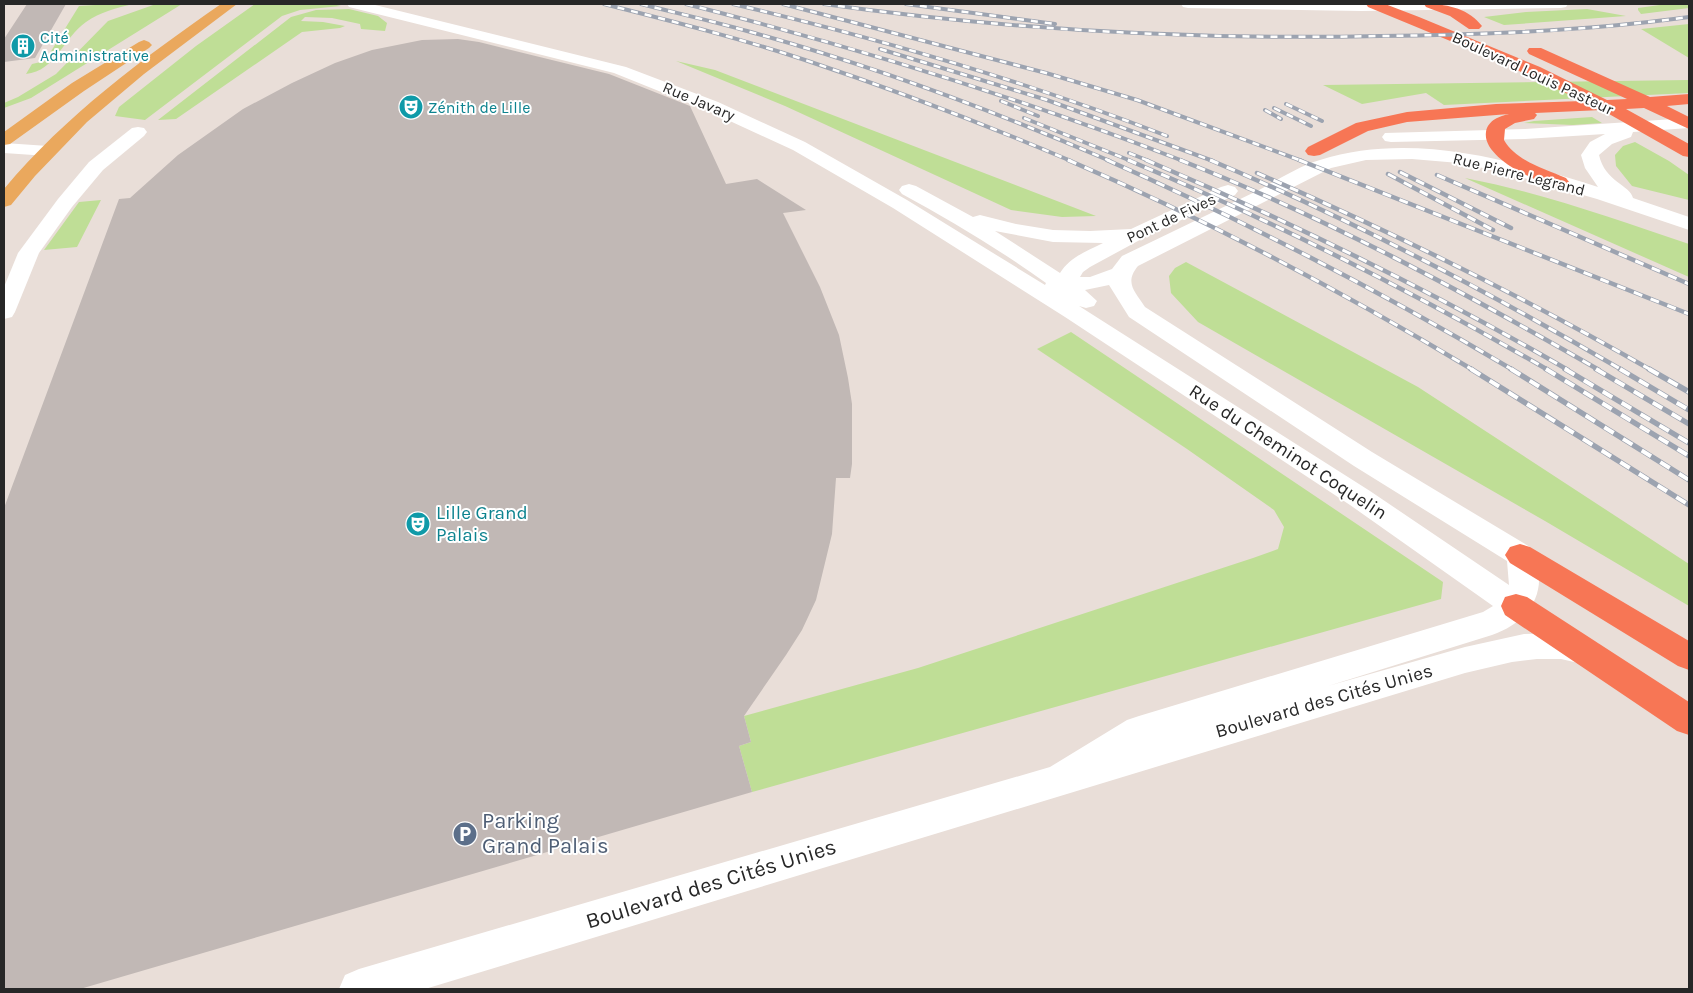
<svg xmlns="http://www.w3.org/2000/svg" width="1693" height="993" font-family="Karla,sans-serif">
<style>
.green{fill:#bfde96}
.building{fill:#c1b8b5}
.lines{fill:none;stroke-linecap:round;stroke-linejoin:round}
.street{fill:#fff;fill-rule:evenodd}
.secondary{fill:#fff;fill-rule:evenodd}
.primary{fill:#eaa85d;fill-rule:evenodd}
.highway{fill:#f77655;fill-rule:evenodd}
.rail-far2-casing{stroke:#9ca3b0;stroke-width:4}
.rail-far1-casing{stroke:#9ca3b0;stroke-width:4.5}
.rail-casing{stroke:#9ca3b0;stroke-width:5.5}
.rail-far2{stroke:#fff;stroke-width:2.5;stroke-dasharray:7;stroke-linecap:butt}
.rail-far1{stroke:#fff;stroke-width:3;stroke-dasharray:9;stroke-linecap:butt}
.rail{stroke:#fff;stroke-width:4;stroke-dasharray:11;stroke-linecap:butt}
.labels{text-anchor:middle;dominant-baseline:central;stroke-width:4;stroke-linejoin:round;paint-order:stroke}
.far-culture-label{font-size:16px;fill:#0d838f;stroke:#fff;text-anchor:start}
.far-street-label{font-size:16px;fill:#272727;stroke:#fff}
.street-label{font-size:19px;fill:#272727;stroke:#fff}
.culture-label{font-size:19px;fill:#0d838f;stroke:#fff;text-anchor:start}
.near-service-label{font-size:22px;fill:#4e5e75;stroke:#fff;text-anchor:start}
.near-street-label{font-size:22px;fill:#272727;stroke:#fff}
</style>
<rect width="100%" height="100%" fill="#e9ded8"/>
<path class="green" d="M112 4H133C117 8 100 12 86 22 63 38 56 71 26 74L32 64 45 61 79 6Z
M156 4H182L31 98 4 108V103L18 97 56 74 108 21Z
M255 4H332L341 6 300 10 282 16 145 120 115 116 119 107 196 46Z
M1667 4H1689V8L1641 14 1638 10V8Z
M349 9 378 16 387 23 385 31 361 29 360 24 332 18 305 17 301 21 323 22 345 26 340 28 302 32 176 119 158 120 291 17 316 10Z
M1587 9 1626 16 1504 25 1484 17 1526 12Z
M1689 24V58L1641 29Z
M676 61 715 70 1096 216 1062 217 1011 210 785 106Z
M1689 80V93L1444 105 1426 93 1362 104 1323 85Z
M1592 117 1602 123 1573 125 1524 123 1534 121Z
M1635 142 1669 161 1689 175V200L1632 186 1616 166 1615 155 1623 146Z
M1465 178C1543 193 1614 219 1689 244V277Z
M101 200 77 247 44 250 79 202Z
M1186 262 1418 387 1689 564V606L1545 521 1198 322 1171 293 1169 276 1175 268Z
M1071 332 1443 582 1441 599 752 792 739 746 751 742 744 716 918 668 1253 558 1278 549 1284 527 1274 510 1187 449 1037 349Z"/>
<path class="building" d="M27 4H66L35 58 4 62V39Z
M458 39 479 42 609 74 690 106 726 184 757 179 806 210 783 213 820 287 839 335 848 378 852 404V464L850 478H836L832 534 816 600 802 630 786 655 744 716 751 742 739 746 752 792 80 989H4V508L119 199 130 198 178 155 243 109 292 83 335 63 372 50 422 40Z"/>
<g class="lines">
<path class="street" d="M138 127 144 128 147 132 144 136 103 170 72 207 39 253 15 312 12 317 4 319V287L18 253 58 199 89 162 132 128Z"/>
<path class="secondary" d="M347 4H371L626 67 718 102 805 142 907 200 1045 285 1046 283C1000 250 952 221 902 194L899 190 902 186 909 184 916 186 973 217 980 215 1016 224 1053 230 1090 231 1131 229 1221 187 1228 185 1235 187 1238 191 1235 195 1149 235 1090 267 1083 272 1080 277H1090L1112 269 1122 256C1168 234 1213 212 1259 190 1278 180 1299 166 1320 160 1411 131 1511 160 1598 187L1585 168 1581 155 1590 142 1605 134 1525 139 1391 142 1385 141 1382 137 1385 133 1525 129 1689 118V128L1633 132 1631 137 1612 144 1599 155C1605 182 1630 185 1633 198L1689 217V230L1597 199 1507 173 1459 163 1412 159 1366 160 1331 168 1138 266C1124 283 1135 291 1145 307L1372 452 1530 547C1552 587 1532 621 1492 635L1328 686 1465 647 1524 634 1561 633 1598 643 1603 652 1598 661 1587 665 1561 659H1537L1512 662 1465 673 425 989H339L345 975 359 969 1050 767 1127 720 1139 716 1483 612 1493 606 1350 505 1065 317 893 208 793 150 706 110 614 73 349 7ZM995 231 1053 242 1103 243C1087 251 1070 257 1060 273ZM1109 285 1129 317 1354 466 1507 561 1509 585 1370 491 1079 306 1086 308 1094 306 1097 301 1085 290Z
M1181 4H1568L1566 7 1561 8 1361 11 1188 8 1183 7Z
M4 143 48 146 54 147 57 151 54 155 48 156 4 153Z"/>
<path class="primary" d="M221 4H237L144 74 87 122 35 176 11 205 4 207V189C66 115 142 59 221 4Z
M144 40 149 42 152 45 149 48 84 91 10 144 4 145V132L72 83 139 42Z"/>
<path class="highway" d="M1366 4H1385L1419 17 1540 67 1607 100 1627 99 1529 54 1527 51 1529 48H1541L1650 97 1689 94V104L1667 106 1689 117V129L1644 108 1626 109 1689 144V157L1683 156 1602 110 1535 113 1537 115 1534 119 1515 123 1505 129 1504 140C1516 161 1545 169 1566 178L1569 182 1566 186 1559 188C1538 183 1482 158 1486 132 1488 120 1500 116 1509 114L1407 122 1368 131 1320 155 1314 156 1308 155 1305 151 1308 147 1356 123 1407 112 1496 104 1583 101 1489 57 1368 7Z
M1424 4C1444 3 1469 8 1482 26L1479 29H1469L1450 16 1426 7Z
M1520 544 1530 547 1689 641V670L1678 666 1510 563 1505 555 1510 547Z
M1516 594 1527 597 1689 702V735L1677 731 1505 615 1501 606 1505 597Z"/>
<defs>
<path id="rail-far2" d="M604 4C671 21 739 38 805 60 895 90 984 124 1071 161
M641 4C676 13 712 21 747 31 871 65 992 110 1110 161
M686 4C855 47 1021 98 1183 161
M733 4C881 39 1025 81 1167 136
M783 4 1046 73 1137 100 1302 161
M824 4C1009 30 1194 40 1380 36 1483 35 1587 31 1689 17
M906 4 1055 24
M880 49 1047 100 1213 161
M1001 101 1038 116
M1286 104 1322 121
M1274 108 1311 126
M1265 110 1281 119
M1024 118 1131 161
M1129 153 1149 161"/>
<path id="rail-far1" d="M1068 160C1208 220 1343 292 1473 370
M1107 160C1247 222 1382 292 1513 370
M1128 160C1273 221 1412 291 1548 370
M1146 160C1291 222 1432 291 1568 370
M1180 160C1325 217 1464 292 1599 370
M1210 160C1353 220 1489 292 1622 370
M1299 160 1689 314
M1400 172 1511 228
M1257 173C1392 232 1524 297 1651 370
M1388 174 1493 230
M1437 175 1689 284"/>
<path id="rail" d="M1471 369 1689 505
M1511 369 1689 480
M1546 369 1689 456
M1565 369 1689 443
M1596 369 1689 424
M1620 369 1689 410
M1649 369 1689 392"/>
</defs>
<use href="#rail-far2" class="rail-far2-casing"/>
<use href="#rail-far1" class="rail-far1-casing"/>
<use href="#rail" class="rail-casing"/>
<use href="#rail-far2" class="rail-far2"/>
<use href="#rail-far1" class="rail-far1"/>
<use href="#rail" class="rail"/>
</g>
<defs>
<symbol id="building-disc" viewBox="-11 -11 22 22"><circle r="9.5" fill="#0f9aa8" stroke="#fff"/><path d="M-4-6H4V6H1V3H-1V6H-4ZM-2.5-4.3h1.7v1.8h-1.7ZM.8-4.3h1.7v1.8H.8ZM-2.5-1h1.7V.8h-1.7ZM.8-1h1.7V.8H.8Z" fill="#fff"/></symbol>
<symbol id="theatre-disc" viewBox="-11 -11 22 22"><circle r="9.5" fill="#0f9aa8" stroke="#fff"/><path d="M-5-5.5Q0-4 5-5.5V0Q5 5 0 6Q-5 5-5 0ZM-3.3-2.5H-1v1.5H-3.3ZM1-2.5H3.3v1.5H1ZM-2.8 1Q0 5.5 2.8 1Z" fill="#fff"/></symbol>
<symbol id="parking-disc" viewBox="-11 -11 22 22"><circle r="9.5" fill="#5c6f8a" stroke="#fff"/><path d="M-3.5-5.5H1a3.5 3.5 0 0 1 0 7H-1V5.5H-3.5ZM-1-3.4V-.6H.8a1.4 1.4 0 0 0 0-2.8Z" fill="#fff"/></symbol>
</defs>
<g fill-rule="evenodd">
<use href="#building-disc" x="9" y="32" width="28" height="28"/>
<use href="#theatre-disc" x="397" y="93" width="28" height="28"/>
<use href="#theatre-disc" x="404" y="510" width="28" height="28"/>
<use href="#parking-disc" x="451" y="820" width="28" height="28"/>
</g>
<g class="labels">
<g class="far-culture-label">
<text x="40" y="37">Cité<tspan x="40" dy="18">Administrative</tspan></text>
<text x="428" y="107">Zénith de Lille</text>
</g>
<g class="far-street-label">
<text transform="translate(1533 73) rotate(25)">Boulevard Louis Pasteur</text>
<text transform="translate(699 101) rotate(23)">Rue Javary</text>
<text transform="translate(1519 174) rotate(14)">Rue Pierre Legrand</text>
<text transform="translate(1171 218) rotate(-25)">Pont de Fives</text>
</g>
<g class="street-label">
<text transform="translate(1288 452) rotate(33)">Rue du Cheminot Coquelin</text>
<text transform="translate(1324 701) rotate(-16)">Boulevard des Cités Unies</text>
</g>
<g class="culture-label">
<text x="436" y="513">Lille Grand<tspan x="436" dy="22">Palais</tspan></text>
</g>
<g class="near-service-label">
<text x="482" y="821">Parking<tspan x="482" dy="25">Grand Palais</tspan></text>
</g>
<g class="near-street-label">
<text transform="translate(711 884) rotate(-17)">Boulevard des Cités Unies</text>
</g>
</g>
<rect width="1693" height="993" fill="none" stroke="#272727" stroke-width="10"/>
</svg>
